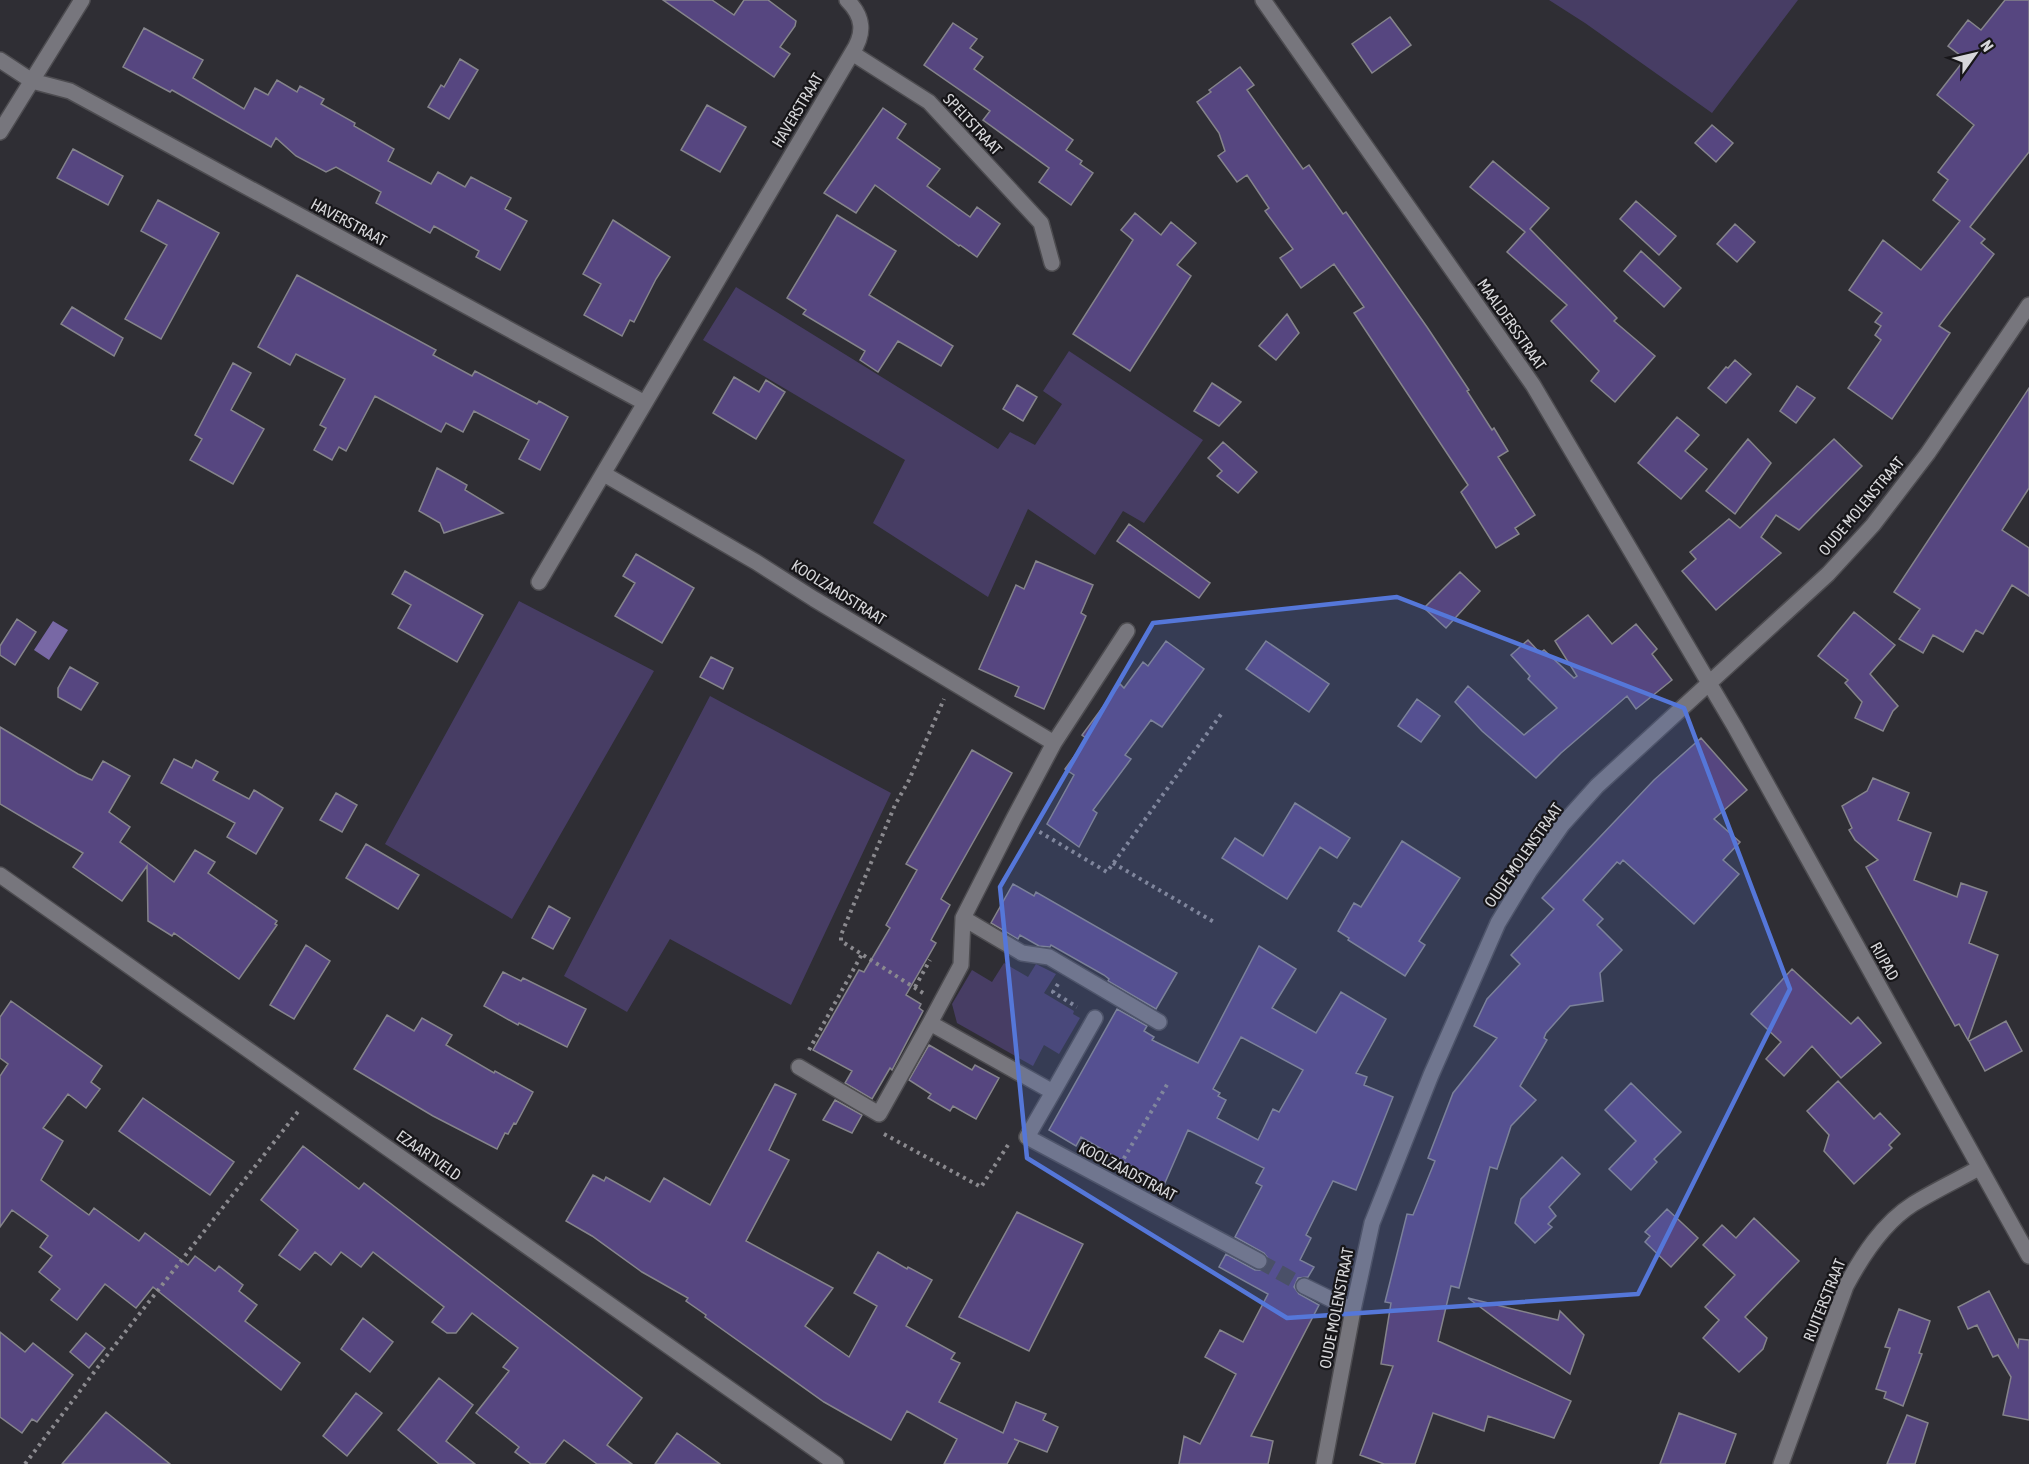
<svg xmlns="http://www.w3.org/2000/svg" width="2029" height="1464" font-family="'Asap Condensed',sans-serif">
<style>
.green{fill:#473d64}
.water{fill:#7868a5}
.building{fill:#564680;stroke:#85848b;stroke-width:1.5;fill-rule:evenodd}
.lines{fill:none;stroke-linecap:round;stroke-linejoin:round}
.minor-tunnel{stroke:#48474d;stroke-width:15;stroke-dasharray:15 8;stroke-linecap:butt}
.minor-casing{stroke:#4d4c50;stroke-width:18}
.path{stroke:#8b8a8f;stroke-width:4;stroke-dasharray:3 4.5;stroke-linecap:butt}
.minor{stroke:#77767d;stroke-width:15}
.marked{fill:#5577d9;fill-opacity:0.2;stroke:#5577d9;stroke-width:4.5;stroke-linejoin:round}
.labels{text-anchor:middle;dominant-baseline:central;stroke-width:4.5;stroke-linejoin:round;paint-order:stroke}
.street-label{font-size:16px;fill:#d7d7da;stroke:#171619}
</style>
<rect width="100%" height="100%" fill="#2f2e34"/>
<path class="green" d="M1549 0H1798L1712 113 1585 23Z
M736 287 998 449 1010 432 1035 445 1062 404 1043 391 1069 351 1203 440 1144 523 1123 511 1095 555 1028 509 988 597 873 523 905 460 703 340Z
M519 601 654 671 512 919 385 844Z
M710 696 891 793 791 1005 670 939 627 1012 564 976Z
M1004 963 1028 977 1036 964 1056 974 1044 993 1074 1011 1073 1014 1080 1018 1059 1054 1044 1045 1033 1066 957 1023 952 1004 972 970 992 982Z"/>
<path class="water" d="M53 621 68 630 49 660 34 650Z"/>
<path class="building" d="M663 0H712L734 15 744 0H768L796 21 795 26 780 47 790 54 774 77Z
M2005 0H2029V152L1970 227 1985 239 1981 243 1994 254 1939 326 1950 333 1892 419 1848 388 1881 340 1875 335 1881 326 1875 322 1882 313 1849 290 1883 240 1921 270 1960 221 1933 200 1948 180 1938 172 1974 125 1937 95 1965 59 1948 46 1968 20 1981 30Z
M1390 17 1411 45 1372 73 1352 44Z
M953 23 977 39 970 48 983 57 974 69 1073 140 1066 150 1082 161 1080 164 1093 173 1071 205 1039 182 1049 168 983 120 990 111 924 65Z
M144 28 203 60 193 78 244 109 255 88 268 95 277 80 297 92 300 86 324 99 321 104 355 123 354 126 394 149 388 161 431 184 438 172 465 187 471 177 511 198 505 209 527 221 500 270 476 257 479 251 434 226 430 233 376 203 381 192 336 167 326 172 296 156 276 138 271 147 172 90 170 92 123 67Z
M460 59 478 70 449 119 428 107 441 85 444 87Z
M1240 67 1254 85 1247 90 1303 169 1309 165 1343 214 1346 212 1427 327 1469 390 1467 391 1492 430 1494 428 1508 451 1498 457 1535 515 1515 528 1519 534 1496 548 1461 492 1468 485 1354 313 1364 307 1334 264 1301 288 1280 258 1293 249 1265 211 1269 208 1247 175 1237 182 1218 156 1225 151 1219 133 1197 102 1211 92 1209 90Z
M707 105 746 127 720 172 681 150Z
M883 108 906 124 897 138 940 169 927 186 970 217 977 207 1000 224 977 257 960 245 959 246 875 185 856 213 824 193Z
M1712 125 1733 143 1716 162 1695 143Z
M73 149 123 176 108 205 57 178Z
M1493 161 1549 208 1530 229 1617 318 1614 321 1655 356 1615 402 1591 381 1599 371 1551 321 1567 305 1507 252 1525 232 1470 187Z
M158 200 219 233 161 339 125 319 167 245 141 231Z
M1636 201 1676 236 1659 255 1620 219Z
M1135 213 1161 235 1171 222 1196 243 1177 265 1191 276 1130 371 1073 334 1133 240 1121 230Z
M837 215 896 251 869 295 953 346 941 366 898 341 878 372 860 360 865 351 803 314 806 310 787 298Z
M613 220 670 257 656 279 634 322 630 320 622 336 584 315 601 284 583 274Z
M1735 224 1755 242 1737 262 1717 244Z
M1641 251 1681 288 1664 307 1624 271Z
M297 275 436 350 433 355 472 376 475 371 537 404 539 401 568 417 540 470 519 459 529 440 474 411 463 432 446 423 441 432 375 396 346 451 339 447 332 460 314 450 326 428 320 425 345 379 296 354 290 365 258 347Z
M72 307 123 338 114 356 61 324Z
M1287 314 1299 333 1276 360 1259 346Z
M1735 360 1751 374 1726 403 1708 388 1726 367 1728 368Z
M233 363 251 373 231 410 264 429 233 484 190 460 202 439 195 435Z
M734 377 759 392 766 380 785 392 756 439 713 413Z
M1212 383 1241 402 1219 426 1194 411Z
M1017 385 1037 397 1023 421 1003 409Z
M1797 386 1815 398 1796 423 1780 411Z
M2029 388V488L2002 530 2029 548V596L2012 585 1983 634 1976 630 1963 652 1933 635 1923 653 1899 639 1920 609 1894 592Z
M1677 417 1699 435 1685 451 1707 469 1681 499 1638 463Z
M1748 439 1771 463 1735 514 1706 491Z
M1834 439 1862 466 1799 530 1776 515 1761 537 1781 553 1716 610 1682 571 1696 559 1690 552 1729 519 1740 528Z
M1223 442 1257 472 1238 493 1217 476 1222 471 1208 458Z
M437 468 467 485 465 490 503 513 444 533 440 523 419 511Z
M1129 524 1210 583 1199 598 1117 541Z
M636 554 694 588 662 643 615 616 635 583 623 576Z
M1036 561 1093 585 1081 613 1086 616 1044 709 1015 696 1019 687 979 669 1016 585 1024 589Z
M405 571 483 615 457 662 398 628 411 605 392 594Z
M1460 572 1480 591 1446 628 1424 608Z
M1854 612 1895 645 1870 674 1898 706 1893 711 1883 731 1855 718 1862 702 1845 683 1848 680 1818 656Z
M1588 615 1612 644 1636 624 1657 649 1652 654 1672 680 1636 709 1627 696 1561 753 1536 778 1482 731 1455 702 1468 686 1524 735 1557 708 1528 679 1530 676 1511 655 1528 640 1540 653 1544 650 1574 678 1577 676 1555 641Z
M17 619 36 632 15 665 0 655V646Z
M1166 641 1204 669 1162 727 1151 720 1125 755 1131 759 1093 810 1097 813 1079 847 1047 824 1074 775 1065 769 1087 739 1082 735 1120 684 1124 688 1143 662 1148 666Z
M1266 641 1329 684 1309 712 1246 669Z
M711 657 733 668 723 689 700 677Z
M70 667 98 683 81 710 58 697V688Z
M1417 699 1440 716 1421 742 1398 726Z
M0 727 78 774 92 780 103 761 130 776 109 812 130 827 120 842 174 882 195 850 215 862 208 873 277 921 275 924 277 925 239 979 174 933 172 936 148 921 147 866 122 901 73 867 83 853 0 804Z
M1701 738 1747 790 1714 819 1740 842 1723 860 1739 874 1694 924 1623 860 1620 864 1617 862 1583 900 1603 919 1597 925 1622 950 1600 973 1603 1001 1570 1006 1546 1033 1544 1038 1547 1040 1520 1086 1536 1100 1511 1126 1497 1169 1490 1167 1459 1288 1451 1286 1438 1341 1571 1401 1554 1438 1488 1416 1484 1431 1433 1413 1415 1464H1384L1360 1455 1393 1366 1381 1364 1391 1303 1385 1302 1407 1214 1413 1215 1435 1161 1428 1158 1453 1093 1497 1038 1474 1026 1487 999 1520 964 1511 955 1554 909 1542 898 1654 780Z
M972 750 1012 773 941 899 950 905 931 940 936 943 906 995 921 1004 919 1008 923 1011 892 1070 890 1068 872 1099 845 1083 852 1071 813 1050 859 970 864 972 890 928 886 925 917 870 906 864Z
M174 759 192 768 196 760 218 772 213 780 249 799 254 790 283 808 256 854 227 837 235 823 161 783Z
M1873 778 1909 793 1898 820 1931 833 1914 880 1957 897 1961 883 1987 892 1969 943 1998 955 1968 1040 1959 1024 1955 1026 1866 867 1878 860 1855 840 1849 830 1852 828 1842 806 1867 791Z
M336 793 357 805 342 832 320 820Z
M1295 803 1350 838 1337 858 1320 847 1287 899 1222 858 1235 838 1263 856Z
M1402 841 1460 878 1419 941 1425 945 1405 976 1348 940 1349 938 1338 931 1354 903 1361 907Z
M366 844 419 875 398 909 346 878Z
M1013 884 1034 896 1036 892 1177 973 1156 1009 1108 981 1109 979 1104 975 1051 945 1050 947 1039 946 1020 935 1018 939 991 923Z
M549 906 570 918 553 949 532 938Z
M306 945 330 961 294 1019 270 1005Z
M1259 946 1296 969 1272 1008 1316 1033 1341 992 1386 1019 1356 1073 1367 1077 1364 1085 1393 1097 1356 1190 1333 1181 1306 1235 1311 1238 1300 1260 1314 1267 1308 1277 1298 1278 1294 1287 1299 1294 1319 1305 1251 1436 1273 1441 1268 1464H1179L1184 1436 1200 1444 1236 1374 1205 1357 1220 1330 1243 1342 1268 1294 1219 1267 1226 1254 1255 1270H1264L1268 1265 1269 1260 1264 1253 1235 1237 1262 1186 1256 1183 1264 1168 1188 1130 1164 1185 1081 1137 1076 1146 1049 1130 1117 1009 1147 1026 1144 1031 1154 1037 1152 1040 1198 1063ZM1241 1037 1303 1070 1279 1112 1273 1109 1258 1140 1217 1118 1226 1100 1218 1096 1220 1093 1213 1089Z
M1792 969 1851 1024 1858 1017 1881 1043 1841 1078 1812 1046 1784 1076 1766 1059 1781 1042 1751 1014Z
M503 972 521 981 523 978 586 1009 567 1047 519 1023 518 1025 484 1006Z
M11 1001 102 1066 91 1082 100 1089 86 1108 68 1094 43 1128 63 1141 41 1180 89 1215 94 1208 139 1241 145 1233 188 1265 195 1256 215 1271 219 1266 243 1285 239 1291 257 1305 245 1321 300 1363 281 1390 153 1287 136 1308 105 1284 77 1320 51 1300 60 1289 39 1272 52 1256 40 1247 48 1236 12 1210 0 1227V1076L8 1064 0 1058V1017Z
M387 1015 414 1031 422 1018 452 1035 446 1045 494 1073 495 1071 533 1092 516 1124 514 1123 508 1134 505 1133 497 1149 433 1116 354 1069Z
M2006 1021 2022 1051 1985 1071 1969 1041Z
M929 1045 972 1070 975 1065 999 1078 976 1119 953 1106 950 1111 928 1098 931 1094 909 1080Z
M1838 1081 1874 1119 1880 1113 1900 1134 1889 1145 1892 1148 1854 1184 1824 1151 1829 1135 1807 1111Z
M1631 1083 1681 1132 1654 1159 1657 1162 1631 1190 1609 1169 1636 1141 1605 1110Z
M775 1084 796 1094 769 1150 789 1160 746 1241 833 1288 805 1326 849 1357 877 1306 854 1293 878 1252 907 1269 908 1267 932 1280 906 1326 955 1353 951 1359 960 1363 939 1402 1003 1433 1016 1402 1046 1414 1043 1420 1058 1427 1047 1452 1014 1439 1019 1441 1007 1464H944L957 1439 907 1411 891 1440 824 1402 705 1317 706 1315 686 1301 688 1298 642 1272 592 1236 566 1221 593 1175 604 1181 606 1177 650 1202 664 1178 710 1205Z
M143 1098 234 1162 210 1195 119 1131Z
M835 1100 862 1115 852 1133 823 1120Z
M303 1146 359 1189 364 1183 642 1398 607 1445 632 1464H597L564 1440 545 1464H531L515 1452 519 1447 476 1413 509 1371 503 1367 518 1348 472 1313 456 1333H447L432 1322 444 1307 373 1252 361 1267 341 1252 331 1265 315 1252 300 1270 279 1255 298 1230 261 1200Z
M1562 1157 1580 1174 1549 1207 1556 1216 1548 1224 1552 1227 1535 1243 1515 1223 1521 1199Z
M1667 1209 1698 1238 1671 1267 1645 1242 1650 1236 1645 1232Z
M1017 1212 1083 1244 1029 1351 959 1317Z
M1754 1218 1799 1261 1745 1317 1767 1338 1763 1349 1739 1372 1703 1338 1719 1320 1705 1307 1735 1275 1703 1245 1722 1225 1736 1238Z
M1989 1291 2018 1347 2019 1339 2029 1340V1420L2003 1415 2011 1377 1998 1355 1993 1357 1977 1325 1968 1329 1958 1307Z
M1468 1298 1558 1320 1560 1311 1584 1335 1570 1374Z
M1899 1309 1930 1321 1919 1353 1922 1354 1903 1406 1884 1398 1886 1392 1876 1389 1890 1348 1885 1347Z
M363 1318 393 1342 370 1372 341 1349Z
M0 1332 25 1352 33 1343 73 1375 37 1422 32 1419 22 1433 0 1417Z
M86 1333 105 1348 89 1368 70 1352Z
M439 1378 473 1405 446 1441 475 1464H439L398 1430Z
M356 1393 382 1413 347 1456 323 1436Z
M106 1412 170 1464H62Z
M1679 1413 1736 1434 1725 1464H1660Z
M1907 1415 1928 1423 1915 1464H1887Z
M677 1433 720 1464H655Z"/>
<g class="lines">
<path class="minor-tunnel" d="M1259 1261 1304 1286"/>
<defs>
<path id="minor" d="M847 0C864 17 865 33 852 53L929 102 1041 223 1052 263
M1263 0 1533 385 1735 727 2029 1256
M0 60 32 81 70 91 645 403
M0 132 82 0
M604 474 756 562 814 599 1054 743
M539 582 852 53
M1127 631 1054 743 1014 818 963 918 961 965 930 1023 1053 1092 1027 1137 1259 1261
M0 875 836 1464
M963 918 1022 953 1049 957 1159 1022
M799 1067 879 1114 930 1023
M1053 1092 1095 1018
M1304 1286 1353 1310
M1324 1464 1353 1310 1372 1223 1431 1075 1498 923 1529 872 1562 825 1597 786 1780 618 1828 574 1873 525 1928 453 2029 305
M1781 1464 1846 1286C1862 1256 1883 1223 1913 1204 1934 1191 1957 1180 1979 1168"/>
</defs>
<use href="#minor" class="minor-casing"/>
<path class="path" d="M1033 828 1107 872 1222 713
M1113 863 1214 922
M1058 984 1053 992 1077 1007
M915 987 930 960
M923 993 841 941V935L895 805 909 780 944 699
M809 1050 862 954
M884 1134 981 1187 1008 1145
M1120 1165 1168 1083
M25 1464 101 1363 300 1109"/>
<use href="#minor" class="minor"/>
</g>
<path class="marked" d="M1397 597 1684 708 1790 989 1638 1294 1287 1318 1027 1158 1000 887 1153 623Z"/>
<g class="labels">
<g class="street-label">
<text transform="translate(797 110) rotate(-59)">HAVERSTRAAT</text>
<text transform="translate(973 124) rotate(47)">SPELTSTRAAT</text>
<text transform="translate(349 222) rotate(28)">HAVERSTRAAT</text>
<text transform="translate(1512 324) rotate(55)">MAALDERSSTRAAT</text>
<text transform="translate(1861 506) rotate(-50)">OUDE MOLENSTRAAT</text>
<text transform="translate(839 592) rotate(32)">KOOLZAADSTRAAT</text>
<text transform="translate(1523 855) rotate(-55)">OUDE MOLENSTRAAT</text>
<text transform="translate(1885 961) rotate(61)">RIJPAD</text>
<text transform="translate(429 1155) rotate(35)">EZAARTVELD</text>
<text transform="translate(1128 1171) rotate(28)">KOOLZAADSTRAAT</text>
<text transform="translate(1824 1300) rotate(-68)">RUITERSTRAAT</text>
<text transform="translate(1336 1308) rotate(-79)">OUDE MOLENSTRAAT</text>
</g>
</g>
<g transform="translate(1975 54) rotate(56)" stroke="#171619" stroke-width="4.5" paint-order="stroke">
<path d="M0-4.5L10 22L0 15L-10 22Z" fill="#d7d7da"/>
<text y="-9" font-size="16" font-weight="bold" text-anchor="middle" fill="#d7d7da">N</text>
</g>
</svg>
